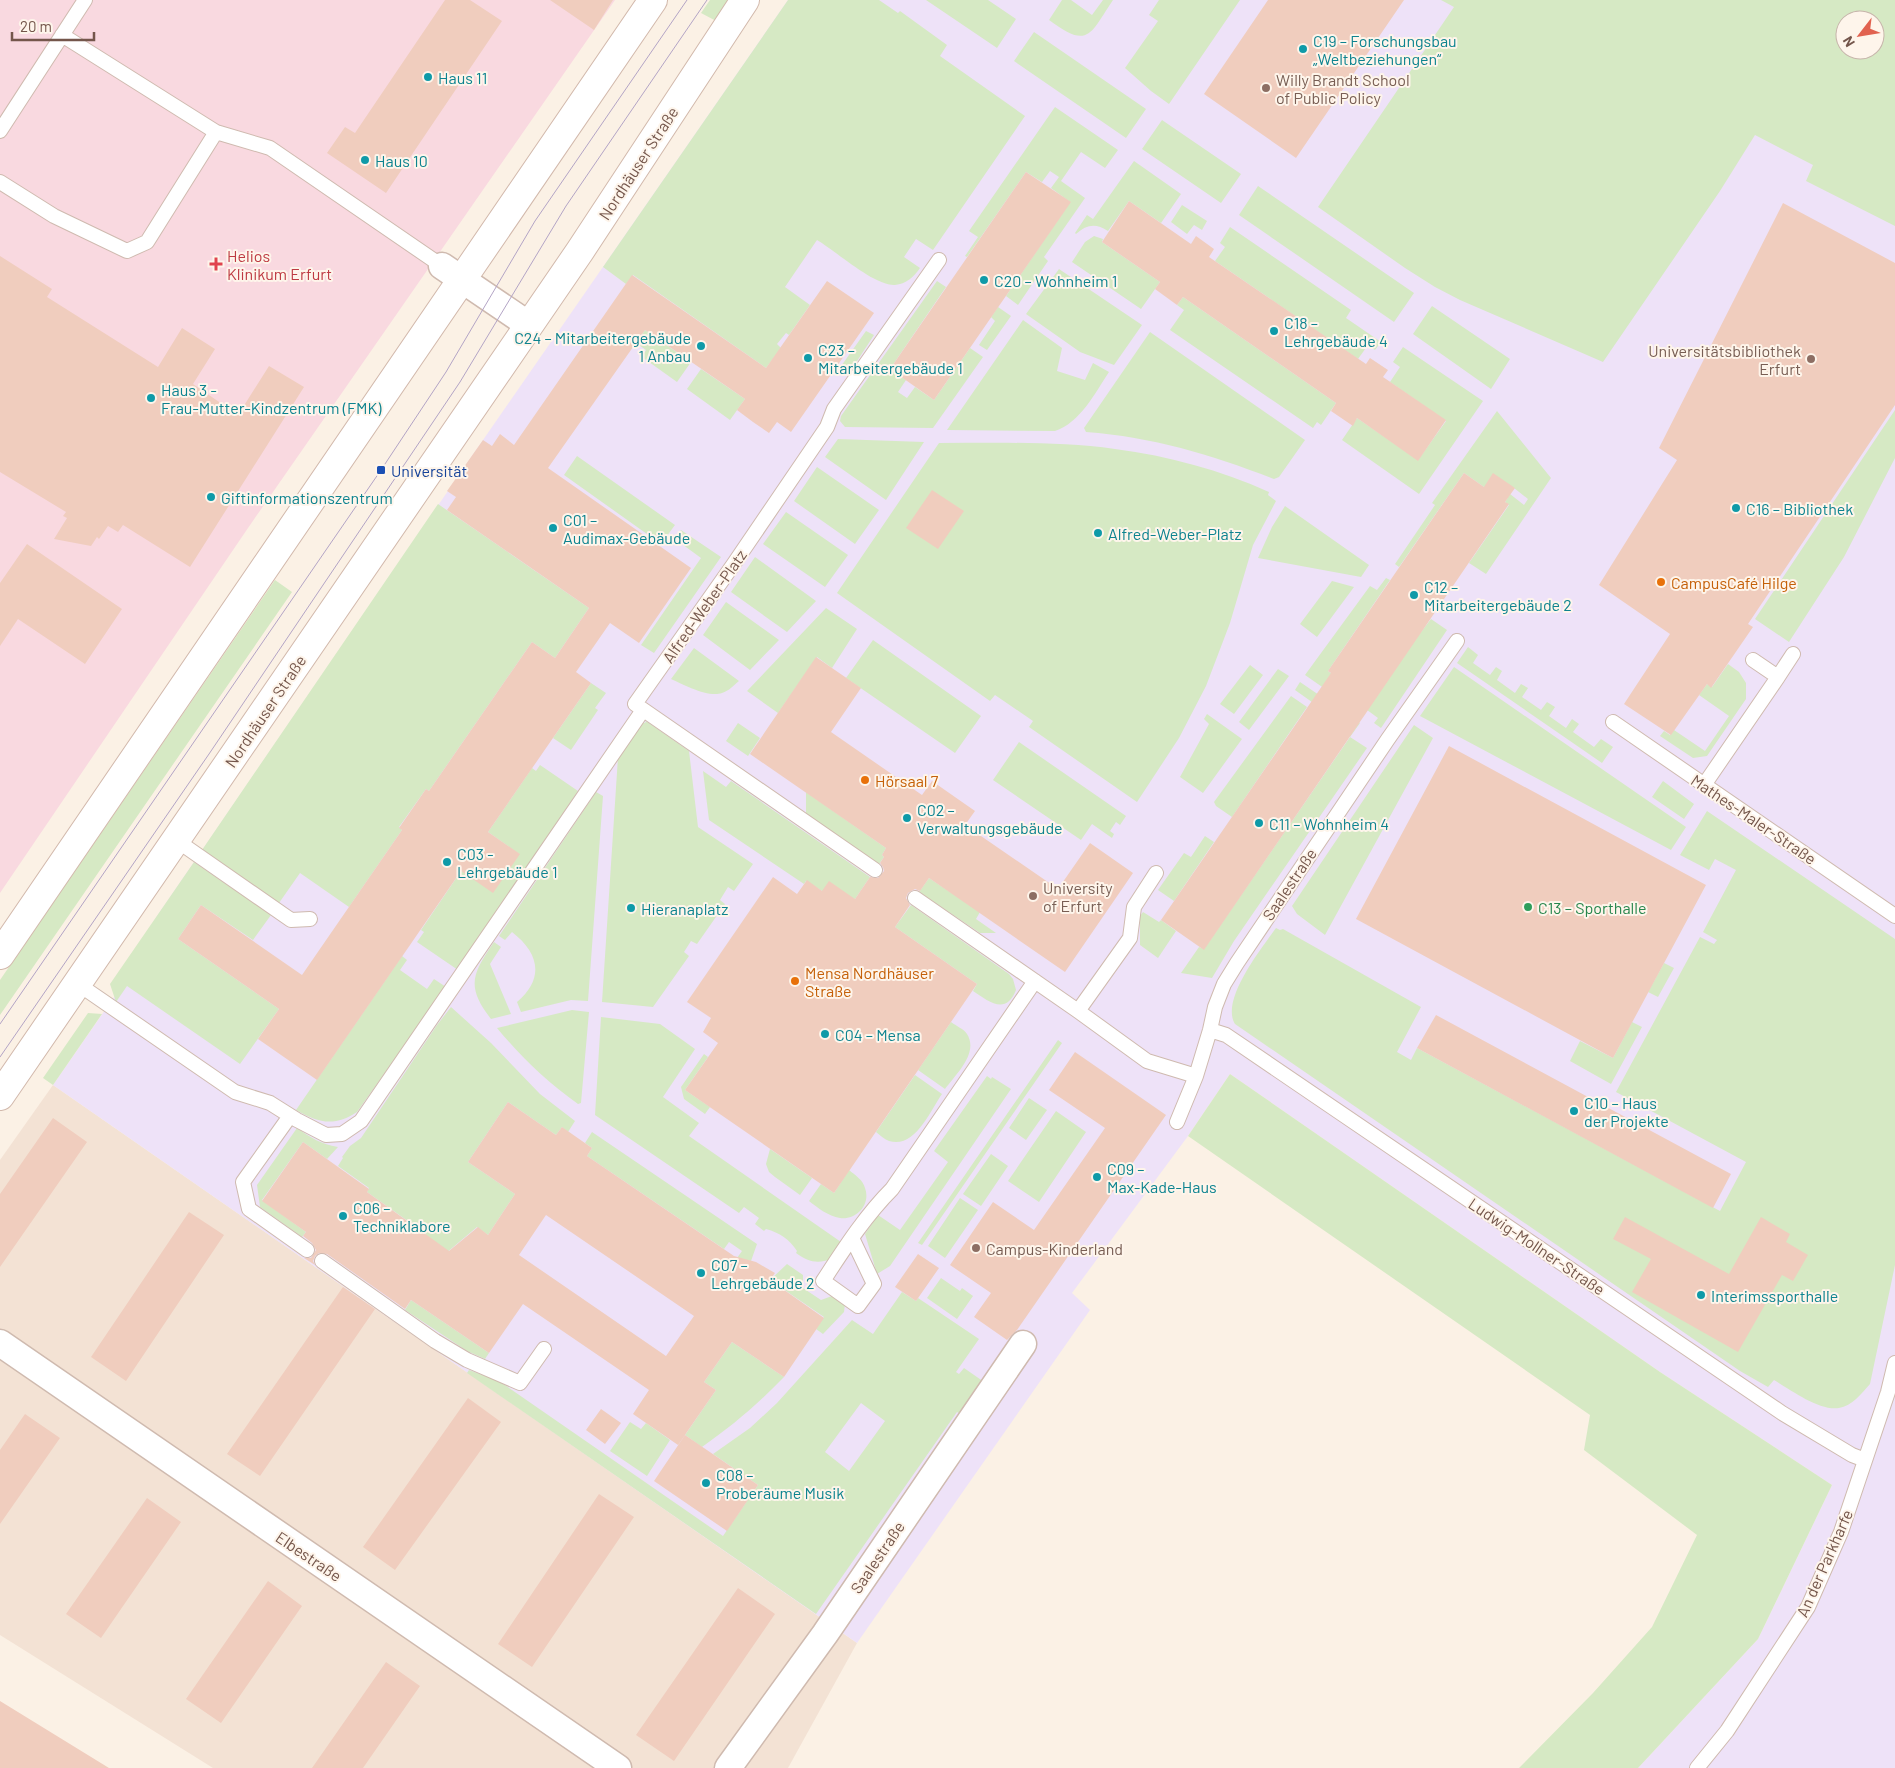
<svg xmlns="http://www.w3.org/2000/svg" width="1895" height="1768" font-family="Barlow,sans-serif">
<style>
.residential{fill:#f3e2d4}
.education{fill:#eee2f8}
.medical{fill:#f9d9e0}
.green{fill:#d6e9c4;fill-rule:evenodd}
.building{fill:#f0cdbe;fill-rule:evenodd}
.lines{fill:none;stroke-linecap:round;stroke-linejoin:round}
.lane-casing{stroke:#cfbaaf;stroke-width:16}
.street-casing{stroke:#cfbaaf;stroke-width:29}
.secondary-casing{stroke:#d2b9ac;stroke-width:30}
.lane{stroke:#fff;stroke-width:14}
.street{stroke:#fff;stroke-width:26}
.secondary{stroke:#fff;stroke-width:28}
.tram{stroke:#b3a4c5;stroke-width:1}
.culture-dot{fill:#0f9aa8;stroke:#fef5eb;stroke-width:2}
.education-dot{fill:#8d6e63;stroke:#fef5eb;stroke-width:2}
.health-dot{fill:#e0444e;stroke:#fef5eb;stroke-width:2}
.transit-dot{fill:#1a4fb4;stroke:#fef5eb;stroke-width:2}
.food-dot{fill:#e8710a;stroke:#fef5eb;stroke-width:2}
.leisure-dot{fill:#2e9e5b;stroke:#fef5eb;stroke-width:2}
.labels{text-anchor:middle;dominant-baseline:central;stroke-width:4;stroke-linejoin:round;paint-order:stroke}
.culture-label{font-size:16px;fill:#0d838f;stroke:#fef5eb;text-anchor:start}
.education-label{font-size:16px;fill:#785e54;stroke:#fef5eb;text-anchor:start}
.street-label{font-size:16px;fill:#74564b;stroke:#fef5eb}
.health-label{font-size:16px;fill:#be3a42;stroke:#fef5eb;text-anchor:start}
.transit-label{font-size:16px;fill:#164399;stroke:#fef5eb;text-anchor:start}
.food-label{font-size:16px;fill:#c56008;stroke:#fef5eb;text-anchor:start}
.leisure-label{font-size:16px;fill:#27864d;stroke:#fef5eb;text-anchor:start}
</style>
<rect width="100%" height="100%" fill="#fbf1e5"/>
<path class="residential" d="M53 1085 857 1643 788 1768H213L0 1635V1160Z"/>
<path class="education" d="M788 0H1847L1814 165 1895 206V1768H1638L1758 1639 1832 1485 1660 1372 1230 1074 1188 1136 1072 1293 1090 1310 857 1643 53 1085 162 928 153 922 465 466Z"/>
<path class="medical" d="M0 0H615L248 528 0 893Z"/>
<path class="green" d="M710 0H733L718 22 701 13Z
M788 0H879L898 13 900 11 947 45 940 56 1025 116 933 250 916 239 904 257 920 268C914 277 906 284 895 285 874 286 836 251 817 240L785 287 810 305 789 335 786 333 777 344 781 348 766 368 633 275 626 284 603 267Z
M926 0H988L1016 19 997 48Z
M1062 0H1071L1092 15 1103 0H1113C1090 34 1089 50 1049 20Z
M1159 0H1240L1169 104 1151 91 1125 68 1158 21 1149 15Z
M1441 0H1895V226L1806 181 1813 165 1755 135 1720 191 1603 362 1460 300 1435 287 1405 268 1318 207 1454 7ZM1845 20H1875V50H1845Z
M1034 32 1146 109 1126 138 1014 61Z
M1055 107 1118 150 1105 168 1081 152 1061 181 1085 198 1044 257 1048 261 1018 305 1006 296 1070 202 1051 188 1059 177 1050 171 1042 182 1026 172 967 257 965 256 978 237 969 231Z
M1162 120 1241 174 1221 203 1142 149Z
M1134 161 1181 194 1161 223 1129 201 1108 231C1096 223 1087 224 1076 234L1075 233 1087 215 1093 219Z
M1258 186 1414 293 1394 322 1239 215Z
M1182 205 1207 221 1202 230 1194 225 1187 234 1171 222Z
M1230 227 1351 310 1346 318 1381 342 1375 350 1368 345 1358 359 1215 261 1225 247 1220 243Z
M1094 236 1103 239 1102 242 1160 282 1141 309 1072 262 1085 242Z
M1059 269 1142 325 1114 365 1080 352 1026 314Z
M937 281 946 287 890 369 906 380 898 392 907 398 915 387 934 400 970 348 983 357 933 428 845 427 840 421 841 416Z
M1183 297 1336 403 1321 425 1317 422 1313 428 1170 330 1184 310 1177 305Z
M1432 306 1510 359 1491 389 1413 334Z
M998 307 1011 316 987 350 979 345 995 321 991 317Z
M1023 320 1062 348 1057 371 1085 380 1093 363 1109 372C1095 393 1080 423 1055 431L947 430Z
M645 330 691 362 677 382 642 357 646 350 636 343Z
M866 331 874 335 848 375 839 369Z
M1150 332 1305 440 1279 477 1274 479C1212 455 1153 437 1086 432L1084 428Z
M1403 347 1483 401 1419 494 1342 440 1357 418 1418 460 1446 421 1390 382 1400 367 1393 362Z
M701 369 745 399 730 420 687 389Z
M1895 410V458L1844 557 1789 642 1755 619Z
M1497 411 1551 478 1486 574 1469 563 1509 505 1505 502 1510 494 1524 505 1528 499 1514 488 1484 487 1464 473 1399 567 1395 564 1435 505 1432 503Z
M838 439 924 442 886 500 825 457Z
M939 443C997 443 1057 441 1115 449 1169 456 1220 470 1269 492L1268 495 1276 501 1253 545 1230 623 1206 686 1179 738 1137 802 1029 727 1033 721 995 695 990 701 837 593Z
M577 456 675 525 661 544 564 475Z
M817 467 879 510 855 544 794 501Z
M438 504 589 608 555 658 532 642 429 791 426 789 399 827 402 830 349 907 300 873 279 903 202 850Z
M1285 506 1369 565 1361 577 1258 558 1272 527Z
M786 512 848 555 825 587 763 544Z
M681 530 721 557 654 653 641 645 701 558 675 539Z
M755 557 816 601 787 632 731 592Z
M1386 578 1390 580 1328 671 1347 685 1338 698 1305 675 1370 586 1377 590Z
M275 580 292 592 0 1015V980Z
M1332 581 1354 587 1317 637 1300 624Z
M726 602 779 640 750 670 703 635Z
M826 608 857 629 832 668 817 657 778 713 747 691Z
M1431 619 1447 630 1381 728 1374 723 1378 718 1363 707Z
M873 640 981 716 955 753 846 678Z
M1468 647 1478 655 1473 663 1490 675 1496 667 1502 671 1497 680 1515 693 1521 684 1528 688 1522 697 1541 710 1547 702 1555 707 1549 716 1566 728 1572 719 1579 724 1573 732 1594 747 1601 739 1613 747 1602 763 1457 663Z
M694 648 739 681C734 685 729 691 722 693 709 698 684 685 671 679Z
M1728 664 1739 672 1746 683V699L1707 756 1693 758 1660 736 1664 731 1670 735 1674 730 1705 751 1729 716 1699 695 1707 684 1712 687Z
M1250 665 1263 675 1234 714 1220 704Z
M1454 667 1686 827 1671 850 1420 716Z
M1278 669 1289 676 1249 730 1239 722Z
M1300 682 1360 723 1350 737 1367 748 1234 941 1212 978 1181 973 1199 947 1204 949 1350 737 1326 712 1295 690Z
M591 683 606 693 595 708 598 710 571 750 553 738Z
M1291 696 1307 707 1232 817 1216 806 1214 802Z
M1207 714 1242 739 1203 793 1180 777 1209 724 1204 719Z
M646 721 689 751 698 827 753 864 734 891 728 887 720 900 725 904 697 944 691 941 684 952 689 956 653 1007 602 1002 618 757 642 722 645 723Z
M738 723 760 738 748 756 726 741Z
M1414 725 1433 738 1325 935 1297 914 1292 906Z
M1019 742 1126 816 1120 825 1116 822 1110 831 1114 834 1112 838 1092 824 1081 840 993 780Z
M540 765 578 791 458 970 417 942 424 932 421 930 461 871 519 854 488 832 532 768 536 771Z
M703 771 726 787 731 781 870 877 855 899 822 891 806 881 804 884 709 820Z
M1663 781 1694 804 1684 819 1652 797Z
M596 792 603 796 588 1001 571 1000 521 1012 517 1002C545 978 539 953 512 932L505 940 499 936Z
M806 792 886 848 882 855 884 857 879 864 806 814Z
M1707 811 1895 939V1265L1870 1384C1862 1393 1852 1406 1839 1408 1819 1411 1791 1390 1774 1380L1768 1387 1740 1371 1235 1024C1220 1000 1262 948 1276 928L1280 930 1283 929 1421 1007 1397 1052 1411 1060 1417 1048 1720 1211 1746 1162 1616 1092 1700 937 1714 944 1717 940 1703 932 1736 870 1715 859 1709 870 1680 855Z
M1205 836 1214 842 1174 901 1158 890 1184 853 1191 857Z
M194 862 271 915 253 940 201 905 178 939 279 1009 240 1064 127 986 116 1002 110 984Z
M929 878 980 912 976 919 996 933H980L919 892Z
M911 905 1009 974 1013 979 1016 990C1006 1016 988 1001 973 991L977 984 895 927Z
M1143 912 1159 922 1161 920 1176 931 1158 958 1140 945V916Z
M494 942 501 947 490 964 511 1014 491 1019C465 986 473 973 494 942Z
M402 956 407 960 400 970 427 989 434 979 446 987 357 1112C335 1127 318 1123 296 1110Z
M1664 963 1674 968 1658 997 1648 992Z
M451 1007 491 1043 540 1094 575 1121 568 1132 562 1127 556 1135 508 1102 468 1162 515 1194 488 1235 477 1227 439 1259 418 1245 426 1234 367 1192 369 1188 338 1166 343 1158 342 1157 350 1146 361 1138 437 1025Z
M572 1010 589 1012 581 1103 578 1104C547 1082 521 1057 497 1028Z
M88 1013 102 1014 53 1085 43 1078Z
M601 1017 660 1024 695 1049 663 1097 699 1123 689 1136 841 1242 831 1259C818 1264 808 1262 796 1253L797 1251C789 1239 780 1233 766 1229L764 1231 755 1224 759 1218 744 1207 739 1213 595 1115Z
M951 1022C956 1026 964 1029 967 1034 979 1053 956 1074 945 1089L918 1070Z
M1632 1022 1642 1027 1611 1084 1570 1061 1580 1041 1613 1058Z
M1058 1040 1062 1043 922 1245 918 1243Z
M704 1054 708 1057 685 1090 710 1107 705 1114 684 1099 681 1087Z
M1230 1074 1660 1372 1832 1485 1758 1639 1638 1768H1519L1593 1693 1652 1627 1697 1535 1584 1450 1590 1415 1188 1136Z
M915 1075 942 1094C930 1111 915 1149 889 1141 884 1139 880 1135 876 1132Z
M987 1076 991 1079 992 1077 1011 1089 890 1266 877 1274 865 1234 878 1215 900 1230 948 1162 934 1151Z
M1029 1098 1047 1110 1026 1140 1009 1128Z
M1056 1111 1086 1132 1039 1202 1008 1181Z
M297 1128C311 1138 321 1144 338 1147L327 1159 303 1142 262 1200 306 1232 302 1237 260 1207 257 1185Z
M592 1132 757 1244 751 1261 737 1258 742 1251 729 1242 724 1249 587 1156 592 1148 585 1143Z
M770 1149 812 1178 800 1195 775 1177 769 1172 766 1164Z
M991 1154 1008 1166 981 1206 963 1194Z
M849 1170C855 1175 863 1180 865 1188 871 1204 857 1220 840 1218 828 1216 818 1208 809 1201L821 1184 834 1193Z
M960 1198 978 1210 945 1258 928 1246Z
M787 1264 803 1275V1288L821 1300 832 1296 845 1304 844 1312 823 1334 816 1329 824 1317 770 1280Z
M941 1278 960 1291 962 1288 973 1296 957 1319 927 1298Z
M902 1292 916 1301 918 1298 979 1339 956 1372 959 1374 964 1368 987 1384 965 1417 957 1412 816 1614 467 1373 469 1370 499 1381 723 1536 758 1485 713 1454 750 1428 777 1403 852 1320 873 1334ZM861 1403 885 1421 849 1471 825 1452Z
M411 1300 489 1353 485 1359 467 1351 405 1310Z
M732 1342 784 1377C758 1404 732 1426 702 1447L685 1435 716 1390 704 1382Z
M630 1422 641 1429 646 1423 670 1440 647 1476 610 1451Z"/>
<path class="building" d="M445 0H470L502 21 386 193 327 153 345 127 355 133Z
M550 0H613L594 30Z
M1268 0H1404L1296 158 1204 94Z
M1026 172 1071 202 934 400 890 369Z
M1129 201 1191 244 1196 236 1214 249 1209 257 1366 364 1370 358 1388 370 1383 377 1446 420 1418 461 1357 418 1353 426 1331 411 1336 403 1183 297 1177 305 1155 289 1160 282 1102 242Z
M1783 203 1895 263V405L1748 624 1753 627 1711 688 1707 684 1671 735 1624 704 1670 634 1599 585 1677 460 1659 448Z
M0 256 52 289 47 297 158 367 182 328 215 349 193 384 238 415 269 366 304 387 190 567 123 525 118 532 108 526 99 539 97 537 91 546 54 539 67 518 63 516 66 512 0 472Z
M632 275 766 368 827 281 874 313 791 432 777 422 769 433 753 422 737 410 745 399 645 330 548 468 691 568 639 643 610 623 576 672 591 683 488 832 520 854 493 893 461 871 317 1080 258 1039 279 1009 178 939 201 905 302 975 402 830 399 828 426 789 429 791 532 642 555 658 589 608 447 510 456 497 447 491 483 440 492 446 500 434 514 445Z
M1464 473 1484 487 1493 473 1515 488 1505 502 1509 504 1204 950 1161 920 1331 673 1328 671Z
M932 490 964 511 938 549 906 528Z
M27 544 122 609 85 664 18 619 0 646V583Z
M816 657 861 688 831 732 922 795 932 781 975 811 965 825 1058 889 1090 843 1133 873 1065 972 929 878 920 891 915 889 908 893 906 898 910 905 895 927 977 984 834 1193 685 1090 718 1043 703 1032 711 1018 687 1002 773 877 797 894 807 880 822 891 829 881 855 899 870 877 878 878 884 871 883 867 880 863 884 857 882 855 886 848 750 754Z
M1449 746 1706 885 1613 1058 1356 919Z
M1436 1015 1731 1174 1713 1208 1417 1048Z
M1075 1052 1166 1115 1017 1330 1007 1340 974 1317 991 1293 950 1265 993 1202 1034 1230 1105 1128 1049 1090Z
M508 1102 556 1135 562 1127 592 1148 587 1156 734 1256 756 1262 775 1273 770 1280 824 1318 784 1377 732 1342 704 1382 716 1390 678 1445 633 1414 649 1390 523 1304 489 1353 411 1300 405 1309 327 1254 319 1253 315 1256 313 1261 315 1265 304 1258H311L316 1250 312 1243 303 1236 306 1232 262 1201 303 1142 369 1189 367 1192 449 1251 478 1227 488 1235 515 1194 468 1162ZM546 1215 694 1316 666 1356 519 1255Z
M53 1118 87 1142 0 1267V1194Z
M189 1212 224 1235 126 1381 91 1357Z
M1625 1217 1729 1274 1761 1217 1790 1234 1786 1242 1808 1255 1793 1281 1782 1275 1738 1352 1632 1292 1651 1259 1613 1239Z
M918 1254 939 1268 916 1301 895 1287Z
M343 1287 375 1309 260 1476 227 1454Z
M468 1398 501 1422 395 1570 363 1547Z
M601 1409 621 1423 605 1444 586 1430Z
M25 1414 60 1438 0 1524V1450Z
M685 1435 758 1485 727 1531 654 1481Z
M599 1494 634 1517 532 1667 498 1644Z
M147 1498 181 1522 101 1638 66 1614Z
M268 1581 302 1606 221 1723 186 1699Z
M738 1588 775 1614 674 1761 636 1735Z
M386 1662 420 1686 363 1768H312Z
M0 1701 109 1768H0Z"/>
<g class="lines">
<defs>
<path id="lane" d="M62 35 216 132 270 148 442 266
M0 131 85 0
M0 182 54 216 127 251 147 242 216 132
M1778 677 1793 654
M1613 722 1895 916
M1704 785 1778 677 1753 660
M176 840 291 920 310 919
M875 870 635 704 733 565 827 427 834 409 939 260
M915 898 1078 1011 1147 1061 1196 1076
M78 984 235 1092 270 1103 297 1120 326 1135 342 1134 361 1121 643 710
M1078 1011 1130 938 1134 907 1156 873
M1210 1030 1226 1035 1782 1413 1852 1455 1865 1460
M290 1116 243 1182 249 1209 307 1250
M1177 1122 1196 1076 1210 1030 1215 1007 1224 984 1237 963 1388 739 1457 641
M852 1238 874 1284 858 1306 823 1281C844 1249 865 1216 892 1189L1035 981
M322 1261 435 1341 467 1360 520 1383 544 1349
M1697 1768 1727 1731 1808 1607 1841 1532 1888 1392 1895 1363"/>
<path id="street" d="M442 266 529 325
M0 1343 618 1768
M728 1768 825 1634 1023 1344"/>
<path id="secondary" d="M0 955 653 0
M0 1096 580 251 745 0"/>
</defs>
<use href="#lane" class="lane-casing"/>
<use href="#street" class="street-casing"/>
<use href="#secondary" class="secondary-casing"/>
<use href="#lane" class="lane"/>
<use href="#street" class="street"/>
<use href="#secondary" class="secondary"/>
<path class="tram" d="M0 1024 381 470 446 372 535 221 687 0
M0 1057 209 754 460 382 566 206 707 0"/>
</g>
<g class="culture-dot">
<circle cx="1303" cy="49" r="5"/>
<circle cx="428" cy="77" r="5"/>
<circle cx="365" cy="160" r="5"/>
<circle cx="984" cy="280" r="5"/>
<circle cx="1274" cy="331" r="5"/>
<circle cx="701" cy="346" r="5"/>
<circle cx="808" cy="358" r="5"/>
<circle cx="151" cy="398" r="5"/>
<circle cx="211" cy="497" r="5"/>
<circle cx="1736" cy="508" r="5"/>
<circle cx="553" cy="528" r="5"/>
<circle cx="1098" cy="533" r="5"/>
<circle cx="1414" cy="595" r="5"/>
<circle cx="907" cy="818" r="5"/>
<circle cx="1259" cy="823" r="5"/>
<circle cx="447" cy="862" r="5"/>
<circle cx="631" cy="908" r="5"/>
<circle cx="825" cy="1034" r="5"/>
<circle cx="1574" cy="1111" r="5"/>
<circle cx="1097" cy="1177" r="5"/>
<circle cx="343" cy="1216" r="5"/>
<circle cx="701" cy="1273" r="5"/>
<circle cx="1701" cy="1295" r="5"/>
<circle cx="706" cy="1483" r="5"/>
</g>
<g class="education-dot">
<circle cx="1266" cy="88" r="5"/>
<circle cx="1811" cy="359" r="5"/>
<circle cx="1033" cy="896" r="5"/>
<circle cx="976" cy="1248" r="5"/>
</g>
<path class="health-dot" d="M213.5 256.5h5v5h5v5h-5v5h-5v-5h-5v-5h5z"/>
<rect class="transit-dot" x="376" y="465" width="10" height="10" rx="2.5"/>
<g class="food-dot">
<circle cx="1661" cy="582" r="5"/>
<circle cx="865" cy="780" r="5"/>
<circle cx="795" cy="981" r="5"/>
</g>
<circle class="leisure-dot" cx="1528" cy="907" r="5"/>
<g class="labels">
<g class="culture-label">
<text x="1313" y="40">C19 – Forschungsbau<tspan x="1313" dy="18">„Weltbeziehungen“</tspan></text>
<text x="438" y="77">Haus 11</text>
<text x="375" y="160">Haus 10</text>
<text x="994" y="280">C20 – Wohnheim 1</text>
<text x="1284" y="322">C18 –<tspan x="1284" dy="18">Lehrgebäude 4</tspan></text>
<text x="691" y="337" text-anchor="end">C24 – Mitarbeitergebäude<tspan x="691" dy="18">1 Anbau</tspan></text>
<text x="818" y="349">C23 –<tspan x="818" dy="18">Mitarbeitergebäude 1</tspan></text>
<text x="161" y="389">Haus 3 -<tspan x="161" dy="18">Frau-Mutter-Kindzentrum (FMK)</tspan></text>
<text x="221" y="497">Giftinformationszentrum</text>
<text x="1746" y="508">C16 – Bibliothek</text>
<text x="563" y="519">C01 –<tspan x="563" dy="18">Audimax-Gebäude</tspan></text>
<text x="1108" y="533">Alfred-Weber-Platz</text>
<text x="1424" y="586">C12 –<tspan x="1424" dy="18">Mitarbeitergebäude 2</tspan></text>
<text x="917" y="809">C02 –<tspan x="917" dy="18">Verwaltungsgebäude</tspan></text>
<text x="1269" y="823">C11 – Wohnheim 4</text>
<text x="457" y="853">C03 -<tspan x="457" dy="18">Lehrgebäude 1</tspan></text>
<text x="641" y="908">Hieranaplatz</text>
<text x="835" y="1034">C04 – Mensa</text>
<text x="1584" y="1102">C10 – Haus<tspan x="1584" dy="18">der Projekte</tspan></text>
<text x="1107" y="1168">C09 –<tspan x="1107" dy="18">Max-Kade-Haus</tspan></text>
<text x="353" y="1207">C06 –<tspan x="353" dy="18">Techniklabore</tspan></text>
<text x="711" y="1264">C07 –<tspan x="711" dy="18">Lehrgebäude 2</tspan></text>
<text x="1711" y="1295">Interimssporthalle</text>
<text x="716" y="1474">C08 –<tspan x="716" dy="18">Proberäume Musik</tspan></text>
</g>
<g class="education-label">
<text x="1276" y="79">Willy Brandt School<tspan x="1276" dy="18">of Public Policy</tspan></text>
<text x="1801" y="350" text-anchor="end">Universitätsbibliothek<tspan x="1801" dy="18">Erfurt</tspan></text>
<text x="1043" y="887">University<tspan x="1043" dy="18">of Erfurt</tspan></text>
<text x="986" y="1248">Campus-Kinderland</text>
</g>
<g class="street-label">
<text transform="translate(638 163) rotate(-57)">Nordhäuser Straße</text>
<text transform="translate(704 606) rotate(-55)">Alfred-Weber-Platz</text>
<text transform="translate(265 711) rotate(-56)">Nordhäuser Straße</text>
<text transform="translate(1754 819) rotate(34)">Mathes-Maler-Straße</text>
<text transform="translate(1289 884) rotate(-56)">Saalestraße</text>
<text transform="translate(1537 1246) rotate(34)">Ludwig-Mollner-Straße</text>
<text transform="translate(309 1556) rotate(34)">Elbestraße</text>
<text transform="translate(877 1557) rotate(-56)">Saalestraße</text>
<text transform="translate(1824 1563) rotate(-66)">An der Parkharfe</text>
</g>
<g class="health-label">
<text x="227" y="255">Helios<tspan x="227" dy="18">Klinikum Erfurt</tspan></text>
</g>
<g class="transit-label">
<text x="391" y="470">Universität</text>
</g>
<g class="food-label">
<text x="1671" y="582">CampusCafé Hilge</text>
<text x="875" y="780">Hörsaal 7</text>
<text x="805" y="972">Mensa Nordhäuser<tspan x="805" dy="18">Straße</tspan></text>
</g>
<g class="leisure-label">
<text x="1538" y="907">C13 – Sporthalle</text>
</g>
</g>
<g transform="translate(1860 35) rotate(239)"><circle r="24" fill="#fef5eb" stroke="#c7b5ab"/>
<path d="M0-4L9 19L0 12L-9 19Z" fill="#e1624f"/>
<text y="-8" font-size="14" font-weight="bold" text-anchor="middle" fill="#74564b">N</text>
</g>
<path d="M12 32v8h82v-8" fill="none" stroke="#74564b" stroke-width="2.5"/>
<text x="20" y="32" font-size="15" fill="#74564b" stroke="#fef5eb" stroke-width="4" paint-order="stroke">20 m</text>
</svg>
